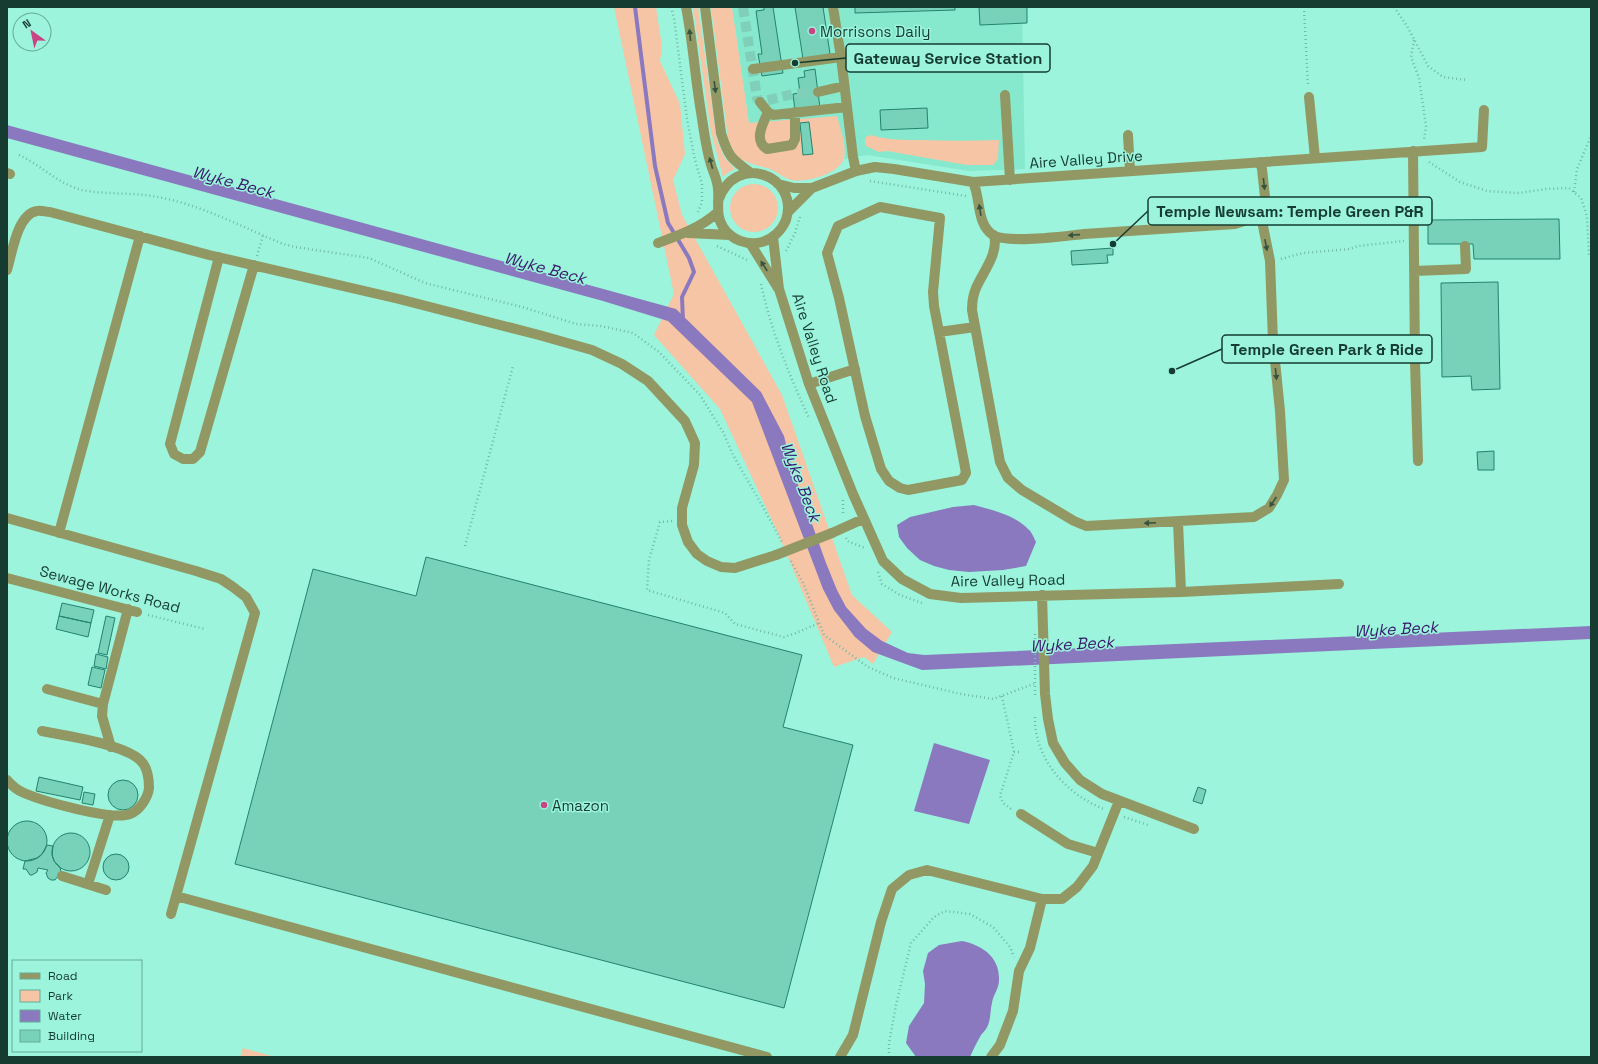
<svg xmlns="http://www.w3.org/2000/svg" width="1598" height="1064" font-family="'Space Grotesk',sans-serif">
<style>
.built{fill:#86e9ce}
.green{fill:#f6c5a5}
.water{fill:#8a79be}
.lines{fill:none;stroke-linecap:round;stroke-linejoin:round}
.stream{stroke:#8a79be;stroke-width:4}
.building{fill:#78d1b9;stroke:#23836e}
.minor-tunnel{stroke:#80cfb9;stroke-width:10;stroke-dasharray:10 5;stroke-linecap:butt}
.path{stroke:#72bba6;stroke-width:2.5;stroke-dasharray:1 3;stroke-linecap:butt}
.minor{stroke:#919863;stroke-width:10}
.path-bridge{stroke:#72bba6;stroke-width:2.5;stroke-dasharray:1 3;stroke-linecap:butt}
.minor-bridge{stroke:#919863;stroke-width:10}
.oneway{fill:#35533e}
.poi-dot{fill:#ca4485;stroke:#9bf4db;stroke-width:1.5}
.labels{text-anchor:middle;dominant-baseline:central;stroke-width:3;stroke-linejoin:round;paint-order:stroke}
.poi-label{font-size:15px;fill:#163c32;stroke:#9bf4db;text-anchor:start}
.street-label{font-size:15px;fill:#163c32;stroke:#9bf4db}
.water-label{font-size:16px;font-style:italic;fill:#391b6d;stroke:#9bf4db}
.leader{fill:none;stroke:#163c32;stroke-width:1.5}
.callout-dot{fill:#163c32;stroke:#9bf4db;stroke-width:1.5}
.callout{fill:#9bf4db;stroke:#163c32;stroke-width:1.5}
.callout-label{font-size:16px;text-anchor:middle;font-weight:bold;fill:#163c32}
</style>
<rect width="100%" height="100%" fill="#9bf4db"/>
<path class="built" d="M732 7H1022L1025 169 969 171 867 155 844 159 845 154 837 116 749 124Z"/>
<path class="green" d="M614 7H656L662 47 660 61 680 104 685 154 673 180 682 215 782 395 852 595 892 632 873 664 864 657 834 667 776 529 720 409 654 335 674 294Z
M693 7H698L717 140 724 157 735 169 729 172 723 177 711 132Z
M711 7H732L749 123 837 116C840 128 847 145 844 158 840 174 806 183 791 180 782 177 776 171 767 168 757 165 747 164 738 157 733 152 731 145 728 138Z
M871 135C887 140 904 140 921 140 947 141 973 141 999 140L998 159 993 165H967L887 151 879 152 866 146 865 141 866 137Z
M730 208a24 24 0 1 1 48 0a24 24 0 1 1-48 0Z
M243 1048 275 1057H240Z"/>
<path class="water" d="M7 125 676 309 761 392 784 436 792 468 826 563 837 590 846 607 866 629 882 641 908 653 924 655 1591 626V639L922 670 873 652 855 637 834 610 823 589 752 402 668 321 603 301 7 138Z
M974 505C993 510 1014 515 1028 529 1032 532 1034 538 1036 542L1026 566 1003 570 969 572 949 570 934 566 920 560 907 548 899 537 897 525 910 517 953 507Z
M934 743 990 760 969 824 914 811Z
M962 941C982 945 1000 957 999 980 999 989 993 995 992 1003 990 1010 991 1018 988 1025 987 1028 984 1032 981 1035 977 1042 973 1050 970 1057H916L906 1043 909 1026 924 1003 925 984 923 971 928 953 939 945Z"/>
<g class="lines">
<path class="stream" d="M635 7 655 166 668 223 689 258 694 272 682 297 683 321"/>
</g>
<path class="building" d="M764 7H773L783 73 762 76 758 54H762L756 11 764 10Z
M795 7H823L830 54 803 59Z
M855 7H955V10L855 13Z
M979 7H1027V23L980 25Z
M815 69 820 108 795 111 793 94 800 93 798 78 805 77 804 71Z
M927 108 928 128 881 130 880 110Z
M809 122 813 154 803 155 800 123Z
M1559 219 1560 259H1474L1473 244H1428V220Z
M1113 248V255H1107L1108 263 1072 265 1071 251Z
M1498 282 1500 389 1472 390 1471 376 1442 377 1441 283Z
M1494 451V470H1478L1477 452Z
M426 557 802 655 783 727 853 745 784 1008 235 864 313 569 416 596Z
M62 603 94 610 91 623 59 616Z
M59 616 91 623 88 637 56 629Z
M106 616 115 618 107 655 98 653Z
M96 654 108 657 106 669 94 666Z
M92 667 105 670 101 688 88 685Z
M39 777 83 787 80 800 36 791Z
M108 795a15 15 0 1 1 30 0a15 15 0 1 1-30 0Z
M1198 787 1206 790 1202 804 1193 801Z
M84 792 95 794 93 805 82 803Z
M7 841a20 20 0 1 1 40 0a20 20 0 1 1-40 0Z
M52 852a19 19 0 1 1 38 0a19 19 0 1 1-38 0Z
M47 845 53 846 52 855 54 861 60 867 61 872 55 880H51L48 878 46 873 48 870 38 868 37 872 32 875H30L26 869H23L25 861 37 858 42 854Z
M103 867a13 13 0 1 1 26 0a13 13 0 1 1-26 0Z"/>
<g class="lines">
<path class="minor-tunnel" d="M743 7 757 98 760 102 793 94 818 92"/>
<path class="path" d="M671 7 674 18 687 119 695 160 702 184V202L698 212
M1304 7 1308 86
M1394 7 1407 26 1428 66 1443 77 1467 80
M1414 40 1411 57 1419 78 1426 126 1424 140
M19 155C41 165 58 184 82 190 107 195 133 192 158 197 202 205 242 227 283 244L295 247 369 258 425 283 522 307 576 324 601 326 633 333 659 352 700 395 723 432 733 455 763 507 782 542
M1429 162 1460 182 1487 191 1519 193 1546 189 1569 188 1581 198 1587 216 1589 257
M870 181 966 196
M1574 192 1577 169 1591 136
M717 246 747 260
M786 251 795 233 800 217
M257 256 263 235
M1281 259 1303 253 1350 249 1358 246 1404 241
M761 284C771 330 789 375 809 418
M843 500V516
M672 521 660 522 649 560 647 590 725 613 735 624 784 637 796 633 819 623
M846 538 847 541 865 548
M465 546 513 366
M791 561 804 585 824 635 868 667 893 678 961 694 993 699 1034 684
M878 572 882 584 900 595 922 603
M148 615 205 629
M1002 696 1014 752 1000 796 1003 803 1011 809
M1035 717C1034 759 1067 795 1104 809
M1014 752H1020
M1124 817 1148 825
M889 1057V1043L896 1005 911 943 934 917 945 911 970 914 993 927 1010 947 1014 957"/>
<path class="minor" d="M686 7C693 42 695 77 701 112 704 131 706 150 712 168 714 173 716 178 717 183 721 198 714 213 723 227 731 240 748 246 762 242 773 239 782 230 786 220 800 175 735 151 718 201
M705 7 721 133C728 156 731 159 751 173
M833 7 841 57 853 157 856 171
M753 69 841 57
M818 92 844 86
M1005 95 1010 180
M1309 97 1315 158
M760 102 768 112 773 115 847 107
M768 112C763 124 753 140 767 149L792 145 795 139V112
M1128 135 1130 171
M1413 151 1415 362 1418 461
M7 173 10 174
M973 182C981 198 976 224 993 235 1009 244 1064 236 1084 234 1134 231 1185 227 1235 224L1256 217 1266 206
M778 184 794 188H812L856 171 875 167 894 169 973 182 1482 147 1484 110
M880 207 940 218 933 292 934 306 964 462 966 473 962 480 908 490 900 488 889 481 881 469 865 416 839 298 827 253 838 226Z
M788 212 812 188
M688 233 730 235
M994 235C999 253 983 272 976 288 973 295 972 302 972 310L1000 462 1008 478 1022 490 1074 521 1086 526 1254 517 1269 508 1277 495 1284 480 1280 411 1273 341 1270 261 1263 226 1266 206 1262 169 1260 162
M773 237 779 289 809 384 853 494 883 561 902 579 930 594 961 598 1181 592 1339 584
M658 243C680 235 700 228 718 212
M750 243 778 288
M219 257 170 444 174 454 183 459H193L200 452 254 265
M7 270C12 254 17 214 37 211 41 210 46 212 50 212L209 255 399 299 539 335 592 350 622 364 648 381 685 421 695 443 694 465 682 508V525L688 542 697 554 707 561 721 567 735 568 776 555
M1414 271 1466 269 1465 246
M939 332 975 327
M809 384 855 369
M7 518 196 571 221 579 233 587 246 597 255 613 171 914
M1178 522 1181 592
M59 533 140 236
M832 533 863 519
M7 578 137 612
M1042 595 1045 694 1048 719 1053 743 1065 763 1080 780 1102 794 1194 829
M47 689 103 704 128 609
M103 704 102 716 111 747
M7 780C12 786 17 790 24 793 43 801 111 821 130 814 139 811 148 798 149 788 149 778 148 767 140 760 123 744 67 736 42 731
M1021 814 1068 844 1098 853
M62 876 106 890
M88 884 110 815
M176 896 767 1057
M840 1057 853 1035 881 922 892 889 909 875 927 870 1042 899H1062L1077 887 1093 866 1119 801
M991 1057 1000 1045 1013 1011 1019 971 1030 948 1042 899"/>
<path class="path-bridge" d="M1035 695V631"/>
<path class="minor-bridge" d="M776 555 832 533"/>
</g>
<defs><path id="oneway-solid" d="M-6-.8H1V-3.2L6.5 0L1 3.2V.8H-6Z"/></defs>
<g class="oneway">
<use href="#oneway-solid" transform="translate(690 35) rotate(-96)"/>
<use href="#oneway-solid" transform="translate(715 87) rotate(82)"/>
<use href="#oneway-solid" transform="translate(711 163) rotate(-105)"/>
<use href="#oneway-solid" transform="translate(1264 184) rotate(84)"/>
<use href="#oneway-solid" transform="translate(980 210) rotate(-99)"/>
<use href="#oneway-solid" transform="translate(1074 235) rotate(176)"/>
<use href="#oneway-solid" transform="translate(1266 245) rotate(79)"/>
<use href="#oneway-solid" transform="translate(764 266) rotate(-123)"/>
<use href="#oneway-solid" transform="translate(1276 374) rotate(84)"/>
<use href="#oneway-solid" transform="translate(1273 502) rotate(124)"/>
<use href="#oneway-solid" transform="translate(1150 523) rotate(178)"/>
</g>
<g class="poi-dot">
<circle cx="812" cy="31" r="4"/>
<circle cx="544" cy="805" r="4"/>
</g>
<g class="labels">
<g class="poi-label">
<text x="820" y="31">Morrisons Daily</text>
<text x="552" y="805">Amazon</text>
</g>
<g class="street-label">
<text transform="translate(1086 159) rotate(-4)">Aire Valley Drive</text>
<text transform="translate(815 348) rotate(72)">Aire Valley Road</text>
<text transform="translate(1008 580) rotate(-1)">Aire Valley Road</text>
<text transform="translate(110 589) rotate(15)">Sewage Works Road</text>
</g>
<g class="water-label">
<text transform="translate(233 182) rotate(15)">Wyke Beck</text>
<text transform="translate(545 268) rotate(15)">Wyke Beck</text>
<text transform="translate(801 482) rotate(69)">Wyke Beck</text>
<text transform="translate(1396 629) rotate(-3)">Wyke Beck</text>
<text transform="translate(1072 644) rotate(-3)">Wyke Beck</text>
</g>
</g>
<path class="leader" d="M795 63L846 58M1113 244L1148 211M1172 371L1222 349"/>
<g class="callout-dot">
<circle cx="795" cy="63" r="4"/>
<circle cx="1113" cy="244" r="4"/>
<circle cx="1172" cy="371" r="4"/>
</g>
<g class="callout">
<rect x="846" y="44" width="204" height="28" rx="4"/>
<rect x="1148" y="197" width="284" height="28" rx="4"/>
<rect x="1222" y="335" width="210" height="28" rx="4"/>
</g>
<g class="callout-label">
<text x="948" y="64">Gateway Service Station</text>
<text x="1290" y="217">Temple Newsam: Temple Green P&amp;R</text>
<text x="1327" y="355">Temple Green Park &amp; Ride</text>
</g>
<rect width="1598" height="1064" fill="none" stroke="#163c32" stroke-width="16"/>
<rect x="12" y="960" width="130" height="92" fill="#9bf4db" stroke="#66aa97"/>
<rect x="20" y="973" width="20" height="6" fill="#919863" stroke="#66aa97"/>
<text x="48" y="980" font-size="12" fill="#163c32">Road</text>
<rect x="20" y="990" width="20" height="12" fill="#f6c5a5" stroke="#66aa97"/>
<text x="48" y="1000" font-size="12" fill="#163c32">Park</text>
<rect x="20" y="1010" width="20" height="12" fill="#8a79be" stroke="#66aa97"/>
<text x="48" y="1020" font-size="12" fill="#163c32">Water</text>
<rect x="20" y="1030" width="20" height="12" fill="#78d1b9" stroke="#66aa97"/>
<text x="48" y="1040" font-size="12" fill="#163c32">Building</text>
<g transform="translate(32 32) rotate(327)"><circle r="19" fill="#9bf4db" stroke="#66aa97"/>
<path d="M0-3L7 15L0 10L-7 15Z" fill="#ca4485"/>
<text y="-6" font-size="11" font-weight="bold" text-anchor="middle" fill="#163c32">N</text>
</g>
</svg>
